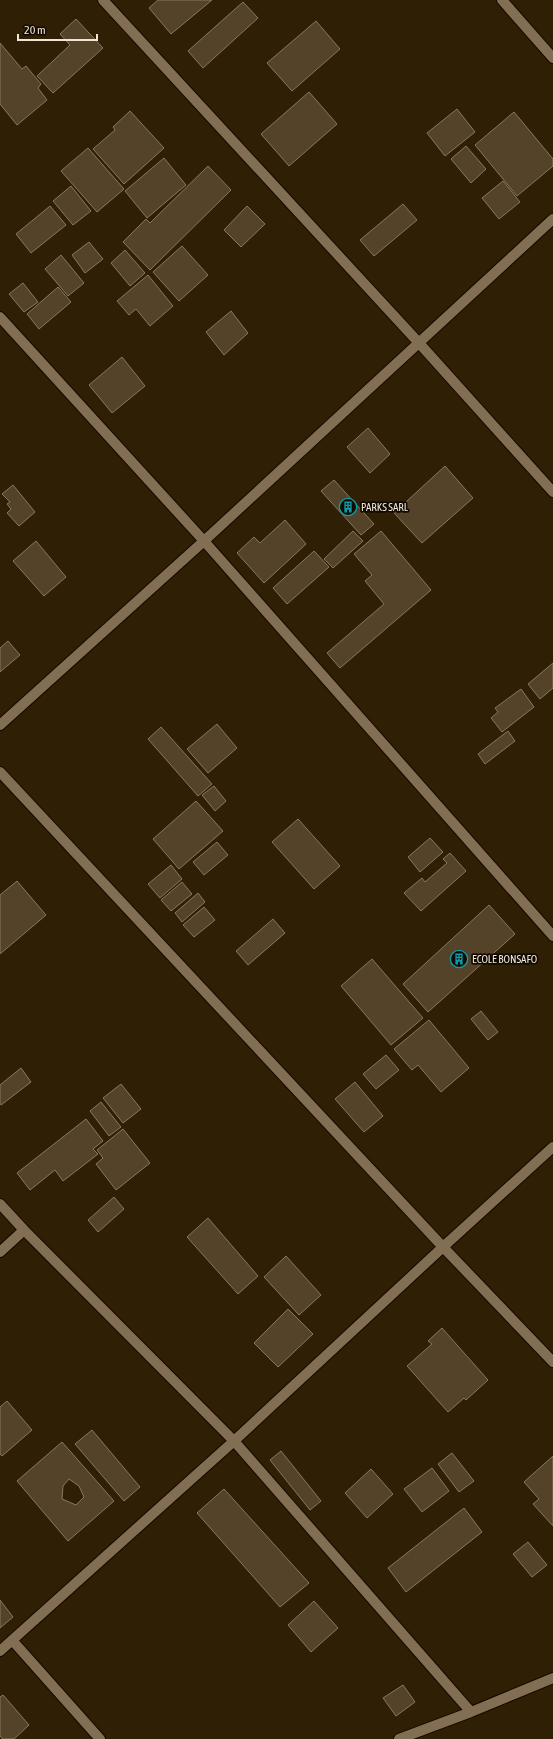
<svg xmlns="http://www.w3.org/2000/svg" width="553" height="1739" font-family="'Asap Condensed',sans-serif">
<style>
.building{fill:#554329;stroke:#8b775c;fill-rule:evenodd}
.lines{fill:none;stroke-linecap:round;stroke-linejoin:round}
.minor-casing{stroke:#160800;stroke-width:12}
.minor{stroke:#816e53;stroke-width:10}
.labels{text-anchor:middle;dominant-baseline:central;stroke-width:3.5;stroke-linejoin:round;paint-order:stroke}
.poi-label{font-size:11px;fill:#f0e5d6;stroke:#110a02;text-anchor:start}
</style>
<rect width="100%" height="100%" fill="#2f1f04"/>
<path class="building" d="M158 0H212L171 34 149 8Z
M243 2 258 18 203 68 188 51Z
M76 19 103 48 53 93 37 76 70 45 60 34Z
M316 21 340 49 292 91 267 63Z
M0 43 22 69 26 66 41 84 38 88 47 100 17 125 0 104Z
M309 92 337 124 289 166 261 134Z
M457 109 475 132 445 156 427 133Z
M130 111 164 148 124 184 93 149 115 130 113 127Z
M514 112 553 159V166L517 196 475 145Z
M466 146 486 169 471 183 451 159Z
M88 148 124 189 97 212 61 171Z
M164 158 186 185 147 218 125 191Z
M208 166 231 190 150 270 123 242 146 219 150 223Z
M503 181 520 202 499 219 482 198Z
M71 186 91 211 73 225 53 201Z
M403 204 417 220 374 256 360 240Z
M50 206 66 225 31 253 16 234Z
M247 206 265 224 241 247 224 230Z
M89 242 103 259 85 273 72 255Z
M182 246 208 275 179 301 153 272Z
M125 250 145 273 130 286 111 263Z
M61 255 84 283 68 296 45 269Z
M148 275 173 306 150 326 136 309 129 315 117 301Z
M23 283 38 302 24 312 9 294Z
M58 287 71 302 39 329 27 314Z
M231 311 248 333 224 355 206 332Z
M122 357 145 386 112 413 89 385Z
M368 428 390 454 370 473 347 447Z
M445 466 473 498 422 543 394 513Z
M334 480 374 524 361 535 321 491Z
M13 485 35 512 19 526 7 513 11 509 7 504 10 502 2 494Z
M285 520 306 544 264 583 237 553 254 537 260 543Z
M353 531 363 541 333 568 324 559Z
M381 531 431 590 340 668 327 653 384 604 365 581 372 575 354 554Z
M36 541 66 577 44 596 13 561Z
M314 551 329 567 287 604 273 588Z
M8 641 20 655 0 672V648Z
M553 663V688L540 699 528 684Z
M521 689 534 707 502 732 491 718 498 712 495 708Z
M217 724 237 748 208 773 187 749Z
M161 727 212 784 198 796 148 739Z
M508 731 515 741 485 764 478 754Z
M214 786 226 801 215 811 202 795Z
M196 801 223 831 179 869 153 839Z
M298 819 340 866 314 889 272 842Z
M430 838 443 852 420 872 408 857Z
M217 842 228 855 204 875 193 862Z
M450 853 466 871 421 911 404 893 422 878 425 882 447 863 443 859Z
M171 865 182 879 160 898 148 884Z
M17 881 46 915 0 954V895Z
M182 882 192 894 171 911 161 900Z
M198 893 205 902 182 922 175 913Z
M489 905 515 934 428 1012 403 984Z
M204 907 215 920 194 937 183 925Z
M273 919 285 933 248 965 236 951Z
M372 959 423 1018 391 1045 341 986Z
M481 1011 498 1032 488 1040 471 1019Z
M429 1020 469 1068 441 1092 418 1065 412 1070 394 1049Z
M386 1055 399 1070 376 1089 363 1074Z
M21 1068 31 1082 1 1105 0 1103V1085Z
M355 1082 383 1116 364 1132 335 1099Z
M121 1084 141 1109 123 1123 103 1098Z
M101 1102 121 1127 109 1136 90 1111Z
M86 1119 103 1141 93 1149 98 1154 63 1181 55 1170 30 1190 17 1173Z
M123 1129 150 1163 116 1190 96 1164 103 1158 97 1150Z
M114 1197 124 1209 98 1232 88 1220Z
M208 1218 258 1276 238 1294 187 1237Z
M286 1256 321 1295 299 1315 264 1277Z
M288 1309 313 1334 278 1367 254 1343Z
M442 1328 488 1380 466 1400 464 1398 448 1412 407 1366 432 1344 428 1341Z
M7 1401 32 1430 2 1456 0 1454V1407Z
M92 1430 140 1487 124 1501 75 1444Z
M62 1442 114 1501 68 1541 17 1481ZM69 1479 79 1486 84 1497 76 1505 62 1499 63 1486Z
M281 1451 321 1501 310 1510 270 1460Z
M452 1453 474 1481 459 1492 438 1464Z
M553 1456V1526L533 1504 539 1499 524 1482Z
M432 1468 449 1491 422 1512 404 1489Z
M371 1469 393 1494 367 1518 345 1493Z
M224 1489 309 1583 280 1607 197 1513Z
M464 1508 482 1532 406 1592 388 1568Z
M528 1542 547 1565 532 1577 513 1554Z
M0 1600 13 1617 0 1628Z
M314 1601 338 1628 311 1652 288 1625Z
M403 1685 415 1702 396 1716 383 1698Z
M3 1695 29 1725 14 1739H3L0 1736V1697Z"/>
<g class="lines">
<defs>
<path id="minor" d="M103 0 419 343 553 492
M502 0 553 58
M0 317 204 541 553 936
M0 725 204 541 553 219
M0 772 443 1247 553 1362
M0 1204 24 1230 234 1441 471 1712
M0 1252 24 1230
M12 1640 100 1739
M0 1651 234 1441 443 1247 553 1147
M399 1739 471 1712 553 1678"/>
</defs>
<use href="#minor" class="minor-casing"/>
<use href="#minor" class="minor"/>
</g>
<defs>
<symbol id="building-ring" viewBox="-11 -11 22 22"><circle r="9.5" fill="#110a02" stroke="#0f9aa8" stroke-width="1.5"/><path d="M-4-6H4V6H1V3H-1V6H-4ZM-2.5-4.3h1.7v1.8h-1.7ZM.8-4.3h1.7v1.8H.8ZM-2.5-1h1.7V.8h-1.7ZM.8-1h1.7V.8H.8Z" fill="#0f9aa8"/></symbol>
</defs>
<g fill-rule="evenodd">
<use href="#building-ring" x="338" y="497" width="20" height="20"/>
<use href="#building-ring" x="449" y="949" width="20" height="20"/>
</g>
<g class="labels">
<g class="poi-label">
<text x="361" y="507">PARKS SARL</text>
<text x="472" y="959">ECOLE BONSAFO</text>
</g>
</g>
<path d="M18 34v6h79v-6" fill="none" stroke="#f0e5d6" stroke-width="2"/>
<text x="24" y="34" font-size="12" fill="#f0e5d6" stroke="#110a02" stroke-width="3" paint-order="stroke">20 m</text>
</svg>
